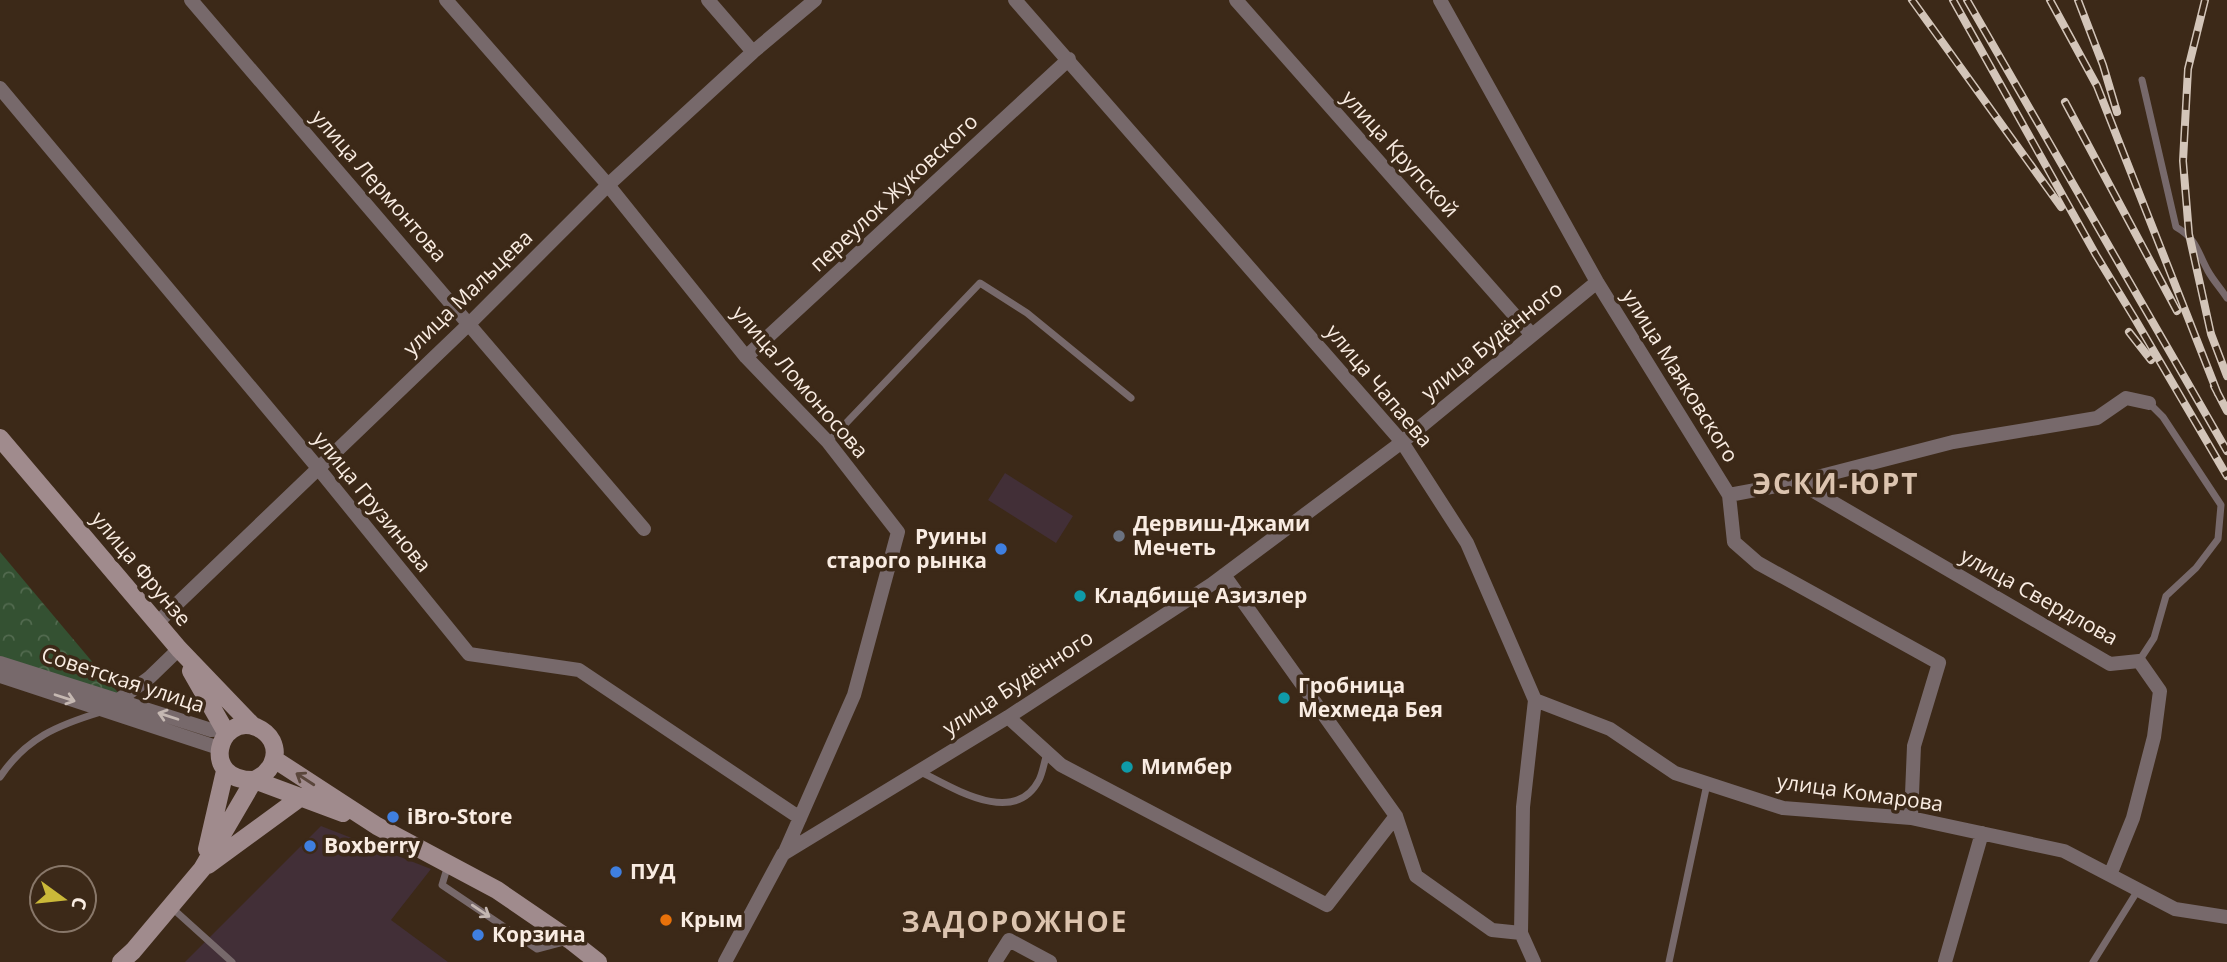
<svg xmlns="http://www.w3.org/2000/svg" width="2227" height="962" font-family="'Open Sans',sans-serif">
<defs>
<pattern id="park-crowns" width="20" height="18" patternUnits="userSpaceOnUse" patternTransform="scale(1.75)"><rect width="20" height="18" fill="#345132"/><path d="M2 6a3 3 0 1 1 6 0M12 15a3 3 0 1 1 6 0" fill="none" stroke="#526a4f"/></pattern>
</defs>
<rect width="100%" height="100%" fill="#3c2918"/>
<path fill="#422f37" d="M1005,473l68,43 -17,27 -68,-43z
M321,826l110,43 -40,51 57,42h-263z"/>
<path fill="url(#park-crowns)" d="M0,552l126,150 -126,-46z"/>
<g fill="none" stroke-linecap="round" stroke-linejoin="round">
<path stroke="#77696b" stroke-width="7" d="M2142,80l34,147c21,12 21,24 32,44 5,9 13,18 19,27
M828,442l152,-159 47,30 104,85
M2139,661l15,-23 12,-42 30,-28 22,-29 3,-34 -58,-88 -14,-14
M919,771c33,16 95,57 120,9 4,-8 5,-18 8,-26
M0,777c26,-39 58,-52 101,-65
M448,865l-6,20 95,64 30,-8
M171,907l61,55
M1669,962l38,-178
M2093,962l45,-72"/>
<path stroke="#77696b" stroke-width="14" d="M191,0l453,529
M446,0l162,185 138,172 82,85 70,90 -44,163 -70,159
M708,0l45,52
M1015,0l387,442 65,101 68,157 -12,107 -2,126 13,29
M1236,0l296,335
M1440,0l157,282 132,213 5,47 24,21 181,100 -25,83 -3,72
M0,88l318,380 151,186 110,16 221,148
M746,357l323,-298
M1798,482l312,182 29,-3 21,30 -6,46 -21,81 -23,57
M1729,495l69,-13 155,-40 144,-24 29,-20 23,5
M1224,575l172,241 20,60 76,54 29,3
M157,623l313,-300 138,-138 145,-133 62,-52
M0,663l211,67 22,-1
M0,676l219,72
M1535,700l75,29 65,44 108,35 128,10 153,33 111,58 52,8
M113,704l36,-26 30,-29
M1008,717l53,48 266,140 69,-89
M725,962l58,-108 225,-137 204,-133 190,-142 195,-160
M995,962l14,-22 41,22
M1945,962l37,-129"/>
<path stroke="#a08b8d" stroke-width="18" d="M0,438l179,211 74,77
M191,671l36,63
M274,759l103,67 120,64 73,50 28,22
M254,780c15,-6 26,-22 18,-39 -3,-6 -9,-11 -16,-14 -38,-14 -57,54 -2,53l89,33
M207,849l18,-78
M208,865l93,-68
M121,962l12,-11 69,-82 52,-89"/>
<g stroke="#d3c5b9" stroke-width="8">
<path id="rail" d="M1912,0l149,207
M1953,0l143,255 39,64 92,157
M1967,0l260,451
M2050,0l47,86 121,308
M2078,0l25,65 14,47
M2205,0l-17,69 -5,92 6,73 22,100 16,42
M2065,102l112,209
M2129,332l22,28
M2214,386l13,25"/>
</g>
<use href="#rail" stroke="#3c2918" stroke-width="5" stroke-dasharray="16" stroke-linecap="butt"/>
</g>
<defs><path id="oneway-shaft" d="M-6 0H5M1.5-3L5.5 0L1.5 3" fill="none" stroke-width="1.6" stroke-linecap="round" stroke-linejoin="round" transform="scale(1.75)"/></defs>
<g stroke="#c5b8b2">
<use href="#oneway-shaft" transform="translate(65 698) rotate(18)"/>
<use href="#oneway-shaft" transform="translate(168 716) rotate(-162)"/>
<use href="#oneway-shaft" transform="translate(481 911) rotate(34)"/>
</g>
<use stroke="#5a463b" href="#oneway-shaft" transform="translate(305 779) rotate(-147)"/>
<circle fill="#6b7280" stroke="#3c2918" stroke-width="2.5" cx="1119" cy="536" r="7"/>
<g fill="#3f7fe0" stroke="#3c2918" stroke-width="2.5">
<circle cx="1001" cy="549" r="7"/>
<circle cx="393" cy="817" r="7"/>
<circle cx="310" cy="846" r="7"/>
<circle cx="616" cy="872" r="7"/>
<circle cx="478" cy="935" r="7"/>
</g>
<g fill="#0f9aa8" stroke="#3c2918" stroke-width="2.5">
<circle cx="1080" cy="596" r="7"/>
<circle cx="1284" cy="698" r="7"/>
<circle cx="1127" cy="767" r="7"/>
</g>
<circle fill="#e8710a" stroke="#3c2918" stroke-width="2.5" cx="666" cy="920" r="7"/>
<g text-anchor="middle" stroke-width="7" stroke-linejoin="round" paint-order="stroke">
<g font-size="21" fill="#f9ece2" stroke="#3c2918">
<text transform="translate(1400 154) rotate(48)" y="7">улица Крупской</text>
<text transform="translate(379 186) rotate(49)" y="7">улица Лермонтова</text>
<text transform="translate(894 193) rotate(-43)" y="7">переулок Жуковского</text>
<text transform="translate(468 293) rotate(-44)" y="7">улица Мальцева</text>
<text transform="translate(1492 341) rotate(-39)" y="7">улица Будённого</text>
<text transform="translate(1680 376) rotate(58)" y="7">улица Маяковского</text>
<text transform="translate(800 382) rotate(49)" y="7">улица Ломоносова</text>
<text transform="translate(1379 386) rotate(50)" y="7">улица Чапаева</text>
<text transform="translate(372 502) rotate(51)" y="7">улица Грузинова</text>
<text transform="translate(141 569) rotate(50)" y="7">улица Фрунзе</text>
<text transform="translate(2039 597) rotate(29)" y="7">улица Свердлова</text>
<text transform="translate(123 680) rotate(18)" y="7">Советская улица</text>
<text transform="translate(1018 683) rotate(-33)" y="7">улица Будённого</text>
<text transform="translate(1860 793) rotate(8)" y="7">улица Комарова</text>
</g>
<g font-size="21" font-weight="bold" fill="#f9ece2" stroke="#3c2918" text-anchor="start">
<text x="1133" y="531">Дервиш-Джами<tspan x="1133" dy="24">Мечеть</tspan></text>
<text x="987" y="544" text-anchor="end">Руины<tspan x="987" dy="24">старого рынка</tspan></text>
<text x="1094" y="603">Кладбище Азизлер</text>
<text x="1298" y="693">Гробница<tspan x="1298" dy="24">Мехмеда Бея</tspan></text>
<text x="1141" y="774">Мимбер</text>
<text x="407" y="824">iBro-Store</text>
<text x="324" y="853">Boxberry</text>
<text x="630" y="879">ПУД</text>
<text x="680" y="927">Крым</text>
<text x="492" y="942">Корзина</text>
</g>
<g font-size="28" font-weight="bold" letter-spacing="2" fill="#dcc4af" stroke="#3c2918">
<text x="1836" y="494">ЭСКИ-ЮРТ</text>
<text x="1015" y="932">ЗАДОРОЖНОЕ</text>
</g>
</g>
<g transform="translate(63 899) rotate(105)"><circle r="33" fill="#3c2918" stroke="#887769" stroke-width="2"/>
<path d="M0-5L12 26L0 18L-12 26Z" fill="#cbb939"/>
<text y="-10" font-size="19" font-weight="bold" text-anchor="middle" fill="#f9ece2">С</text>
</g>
</svg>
